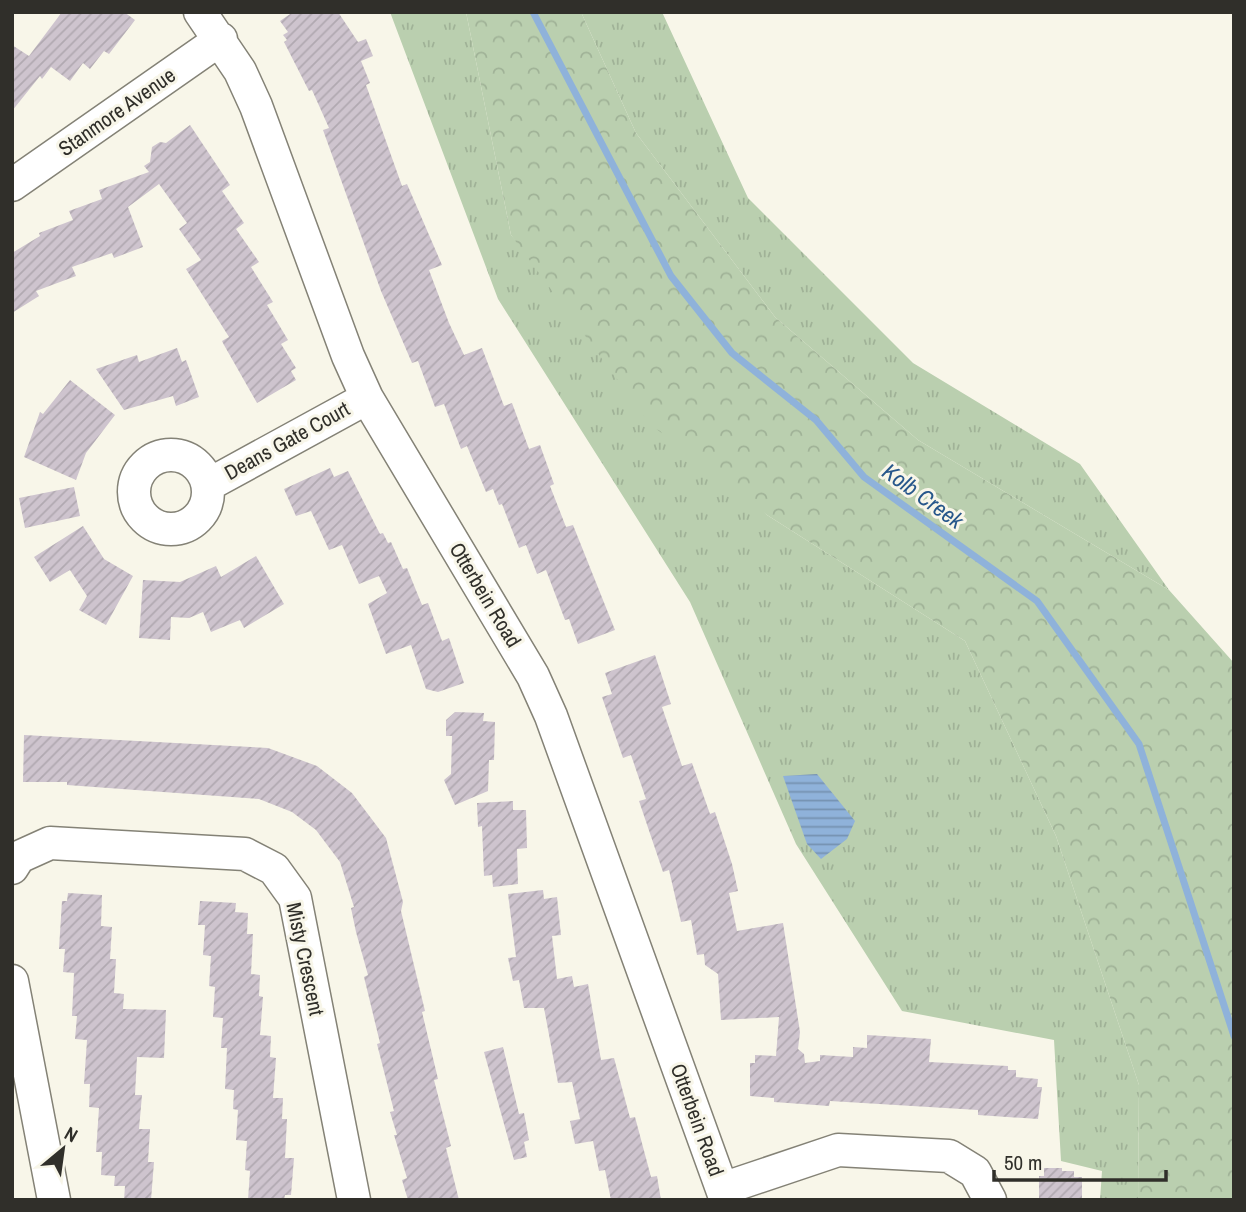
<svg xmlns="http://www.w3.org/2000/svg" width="1246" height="1212" font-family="'Archivo Narrow',sans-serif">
<defs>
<pattern id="grass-tufts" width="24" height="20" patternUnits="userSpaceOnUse" patternTransform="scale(1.75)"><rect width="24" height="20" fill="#bacfaf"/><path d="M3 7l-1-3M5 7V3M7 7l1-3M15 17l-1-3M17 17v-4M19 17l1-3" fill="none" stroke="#a0b297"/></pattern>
<pattern id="forest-crowns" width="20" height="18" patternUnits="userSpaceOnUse" patternTransform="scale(1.75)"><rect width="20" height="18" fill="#bacfaf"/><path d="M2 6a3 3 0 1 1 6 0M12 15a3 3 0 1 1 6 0" fill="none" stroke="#a0b297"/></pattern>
<pattern id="water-rules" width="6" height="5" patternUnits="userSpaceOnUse" patternTransform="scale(1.75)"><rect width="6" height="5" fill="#8fb2da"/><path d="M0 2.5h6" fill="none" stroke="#7591b1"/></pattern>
<pattern id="building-hatch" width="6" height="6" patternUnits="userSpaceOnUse" patternTransform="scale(1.75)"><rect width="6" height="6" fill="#cec4ce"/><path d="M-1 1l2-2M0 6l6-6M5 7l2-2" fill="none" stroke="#b1a9b1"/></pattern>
</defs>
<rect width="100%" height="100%" fill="#f8f6e9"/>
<path fill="url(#grass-tufts)" d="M390,12h76l45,223 256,280 198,126 91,195 83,249 -1,115h-38l2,-29 -41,-10 -7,-121 -152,-29 -106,-167 -106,-242 -192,-303z
M581,12h81l86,186 165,165 167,101 89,126 -251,-150 -143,-123 -139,-184z"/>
<path fill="url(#forest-crowns)" d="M466,12h115l55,121 139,184 143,123 251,150 65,73v537h-96l1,-115 -83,-249 -91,-195 -198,-126 -117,-91 -139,-189z"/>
<path fill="url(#water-rules)" d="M817,774l38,47 -8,18 -26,20 -14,-15 -24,-68z"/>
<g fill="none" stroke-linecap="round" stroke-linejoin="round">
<path stroke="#8fb2da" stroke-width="7" d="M533,12l138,264 61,77 84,67 48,57 173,124 102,143 95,292"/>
</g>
<path fill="url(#building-hatch)" d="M62,12h62l11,8 -26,34 -5,-3 -14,18 -7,-6 -13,18 -19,-14 -9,12 -2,-3 -28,35v-66l17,11z
M293,12h45l20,30 8,-3 7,17 -12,5 9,22 -4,2 36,101 5,-2 35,81 -13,5 20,53 15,32 18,-7 22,58 8,-3 17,46 11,-4 14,39 -4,2 16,41 7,-2 42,105 -37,14 -9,-25 -4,1 -19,-50 -9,4 -11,-29 -7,3 -17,-44 -3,1 -6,-16 -7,3 -19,-46 -6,3 -17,-45 -9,3 -17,-46 -6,2 -31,-72 -58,-161 6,-2 -17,-38 -3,1 -25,-49 3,-2 -4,-5 5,-3 -8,-11z
M190,125l40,60 -8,6 22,32 -8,6 23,33 -8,5 22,35 -6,3 21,35 -7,4 15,24 -5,3 5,9 -39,23 -33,-58 -2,-4 7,-4 -43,-68 15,-9 -22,-31 8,-6 -28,-39 -31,23 15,40 -29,11 -2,-5 -40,14 4,9 -40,15 3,5 -27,17v-60l28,-17 -1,-3 34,-13 -4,-9 33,-12 -3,-9 50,-18 -5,-6 6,-4 2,-15 8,-5 6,1z
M177,348l5,14 4,-2 13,37 -23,9 -3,-10 -49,14 -28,-41 41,-14 2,7z
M70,380l45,35 -29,38 -10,27 -52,-23 16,-45 3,2z
M330,468l4,9 14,-6 32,63 3,-1 5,10 3,-1 12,27 4,-1 15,37 6,-2 14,38 7,-3 15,45 -26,9 -12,-3 -15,-44 -25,9 -18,-50 19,-11 -8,-17 -20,8 -17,-39 -13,5 -18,-39 -15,5 -12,-27z
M74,487l6,29 -55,12 -6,-30z
M83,526l21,33 29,17 -27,49 -27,-15 8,-14 -17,-26 -20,12 -16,-25z
M256,556l28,48 -40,24 -4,-8 -29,12 -8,-20 -14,6 -18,-1 -1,23 -31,-2 4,-58 37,2 36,-16 5,11z
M655,655l16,49 -9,3 20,59 10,-3 18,51 5,-2 17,52 6,27 -9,2 8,38 46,-8 17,109 -2,17 6,5 1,9 15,-2v-6l33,2v-10l14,1v-13l64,4 -2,23 79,4v4h8v7l22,2 -1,8h5l-4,32 -60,-4v-5l-148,-9 -1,5 -55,-4v-4l-24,-2v-33h5v-8l21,1 3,-39 -58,3 -3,-46 -13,-9 -1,-11 -7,1 -6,-35 -10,2 -12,-52 -6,2 -24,-71 7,-2 -15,-44 -8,3 -21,-61 10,-3 -7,-21z
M455,712l29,1 -1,8 12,1 -1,38h-5l-1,31 -33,14 -11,-25 7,-6 1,-38h-6v-16z
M24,735l244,13 49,18 35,27 34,45 17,64 -2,9 24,100 -3,1 16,67 -4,1 17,66 -5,2 13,52h-51l-6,-20 5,-2 -13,-43h3l-7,-23 4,-1 -17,-67 3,-1 -16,-66 4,-2 -12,-43 -5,-24 3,-1 -14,-45 -24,-32 -24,-18 -33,-13 -192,-14v-3h-44z
M513,801v9h13l1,38 -10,1 1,35 -25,3 -1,-12 -8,1 -2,-50 -4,1 -1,-24z
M543,890l1,9 13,-2 4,38 -9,1 5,43 15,-3 2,11 14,-3 13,76 13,-2 16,60 5,-1 16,60 6,-1 4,24h-50l-6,-30 -6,1 -6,-30 -18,3 -5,-23 10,-2 -8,-37 -14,1 -14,-75h-20l-5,-28 -6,1 -5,-23 8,-1 -8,-63z
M68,893l34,2 -1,31 11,1 -2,32h6l-2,34 10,1 -1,15 43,1 -2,48 -27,-1 -2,38h7l-3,34h11l-2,33h6l-3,38h-27l1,-14h-11l1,-10 -14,-1 1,-23h-6l3,-44 -10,-1 1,-23h-6l3,-44 -12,-1 2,-23h-5l2,-43 -11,-1 2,-23h-6l3,-48h5z
M200,901l36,2 -1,9 13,1 -1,21h6l-2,40 9,1 -1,21 4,1 -3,38 11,1 -1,21 6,1 -3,40h10l-1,21h5l-2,39h9l-3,37h-6l-1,5h-36l2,-29 -5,-1 2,-29 -11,-1 2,-30 -5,-1 1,-19 -9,-1 2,-41h-6l2,-30 -10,-1 2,-30 -6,-1 2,-30 -8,-1 2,-30h-7z
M503,1047l16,67 5,-1 5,27 -5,2 3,15 -13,3 -30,-108z
M1044,1168h18v3h12v6h8v23h-43v-24h5z"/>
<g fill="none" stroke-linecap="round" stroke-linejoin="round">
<g stroke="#848276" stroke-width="35">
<path id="minor" d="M200,12l40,59 16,35 92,250 19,42 166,278 18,40 175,484
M12,185l209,-146
M134 492a37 37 0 1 1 74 0a37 37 0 1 1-74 0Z
M208,485l159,-87
M12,868l7,-11 31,-14 195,11 29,15 21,29 59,302
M12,981l42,219
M722,1189l116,-39 111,6 26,16 15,28"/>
</g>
<use href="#minor" stroke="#fff" stroke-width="32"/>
</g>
<g text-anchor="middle" stroke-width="6" stroke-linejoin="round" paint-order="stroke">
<g font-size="21" fill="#302f2a" stroke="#f8f6e9">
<text transform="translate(117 112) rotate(-35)" y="7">Stanmore Avenue</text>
<text transform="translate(287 441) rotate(-29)" y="7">Deans Gate Court</text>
<text transform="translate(485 595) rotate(59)" y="7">Otterbein Road</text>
<text transform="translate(305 959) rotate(78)" y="7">Misty Crescent</text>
<text transform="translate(697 1120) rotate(70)" y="7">Otterbein Road</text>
</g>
<g font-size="23" font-style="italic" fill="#27578b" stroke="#f8f6e9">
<text transform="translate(923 496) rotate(36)" y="8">Kolb Creek</text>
</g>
</g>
<rect width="1246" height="1212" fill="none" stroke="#302f2a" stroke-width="28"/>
<g transform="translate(63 1149) rotate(29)" stroke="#f8f6e9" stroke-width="5" paint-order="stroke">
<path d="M0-5L12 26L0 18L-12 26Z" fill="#302f2a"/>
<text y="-10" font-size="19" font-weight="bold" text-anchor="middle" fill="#302f2a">N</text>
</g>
<path d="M994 1170v10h172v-10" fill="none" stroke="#302f2a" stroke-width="3.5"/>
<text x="1004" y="1170" font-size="21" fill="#302f2a" stroke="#f8f6e9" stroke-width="5" paint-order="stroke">50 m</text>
</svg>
